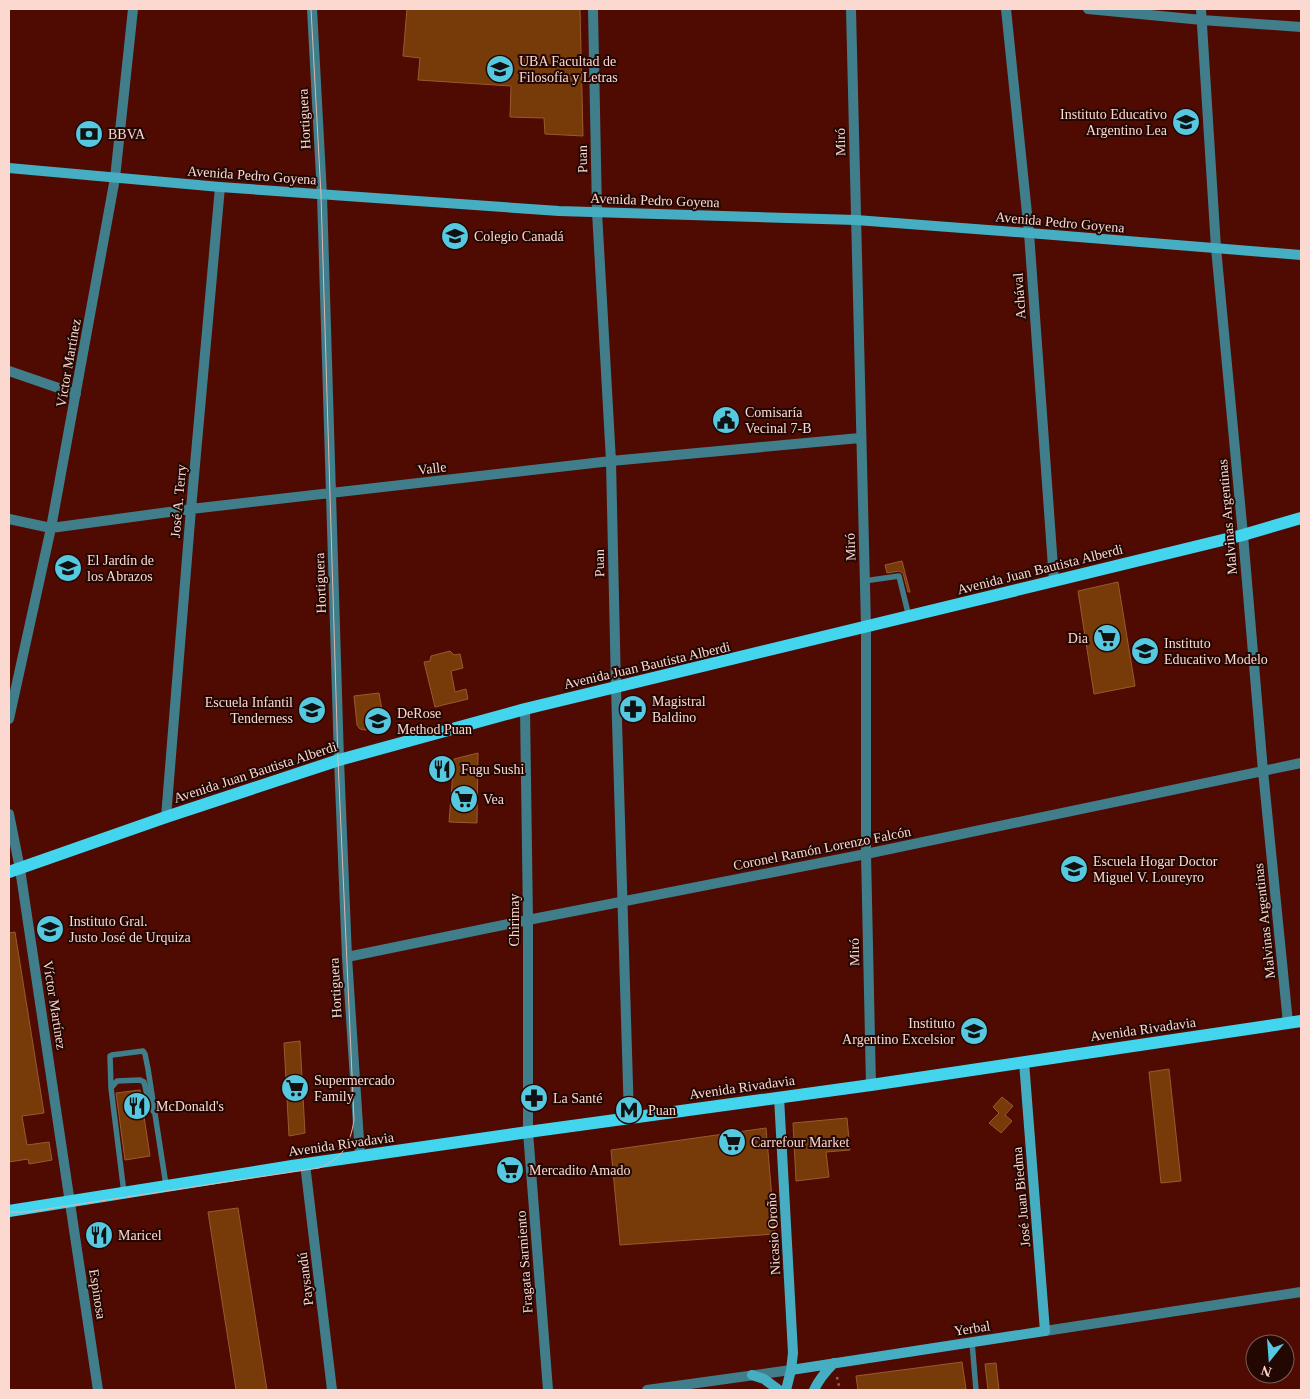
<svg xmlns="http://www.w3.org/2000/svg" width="1310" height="1399" font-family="Georgia,serif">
<rect width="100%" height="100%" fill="#4f0b01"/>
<path fill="#773a09" stroke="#9a5a2f" d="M407,9h173l3,127 -38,-2 -1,-16 -34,-1 1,-31 -93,-6 2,-22 -17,-2z
M902,561l8,31h-2l-5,-19 -4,-2 -12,2 -2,-8z
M1118,582l17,104 -41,8 -16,-103z
M450,651l4,4 6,-1 3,14 -12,3 4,21 11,-3 2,10 -33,8 -11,-45 6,-1 1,-5z
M379,693l4,23 4,-1 1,11 -23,4 -5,-1 -3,-4 -3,-29z
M478,753l-1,70 -28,-1 5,-63z
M15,932l29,181 -22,3 5,29 22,-3 3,18 -23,4 -1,-5 -19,3v-229z
M300,1041l5,92 -16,3 -5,-93z
M1169,1069l12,112 -20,2 -12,-111z
M140,1090l10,66 -25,4 -9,-67z
M1002,1097l11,9 -8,9 7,6 -11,12 -12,-10 10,-10 -6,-6z
M847,1118l3,32 -24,2 3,25 -33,4 -3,-58z
M766,1128l9,106 -155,11 -9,-95z
M238,1208l29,182h-31l-28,-178z
M962,1362l4,27 -12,1h-96l-2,-14z
M996,1363l3,27h-11l-3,-26z"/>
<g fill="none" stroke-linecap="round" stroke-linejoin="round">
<path stroke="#965f56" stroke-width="2.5" stroke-dasharray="2.5 4" stroke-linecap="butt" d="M837,1377l3,13"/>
<path stroke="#417e8b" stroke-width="5.5" d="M864,581l35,-5 10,41
M111,1088l-1,-32 2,-1 31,-4 2,3 3,15 18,116
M124,1193l-13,-105 6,-7 23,-1 4,2 6,25 4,5
M972,1342l4,48"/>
<path stroke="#417e8b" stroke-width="10" d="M312,9l10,186 17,565 8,197 13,199
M593,9l4,203 14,249 5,227 13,430
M851,9l15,618v227l5,231
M1006,9l23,224 25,348
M1088,9l114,11 99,7
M1201,9l15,239 27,287 20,236 25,252
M9,371l67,23
M9,519l42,9 140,-19 420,-48 249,-23
M525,709l3,211v212l20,258
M9,719l42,-191 64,-350 18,-169
M9,814l11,55 78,521
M166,817l25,-308 29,-322
M347,957l181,-37 338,-66 435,-91
M305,1164l27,226
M1045,1331l256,-39
M647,1390l144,-20"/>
<path stroke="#45aec3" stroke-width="10" d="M9,168l211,19 339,24 297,9 173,13 272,22
M779,1097l14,256 -2,17 -5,20
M791,1370l254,-39 -21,-269
M752,1375l12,4 15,11
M814,1390c5,-11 11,-18 20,-27"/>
<path stroke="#43d4ee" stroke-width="12" d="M9,872l157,-55 173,-57 186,-51 529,-128 189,-46 58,-17
M9,1211l283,-45 236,-34 343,-47 430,-64"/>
<path stroke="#dfb7af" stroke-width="1" d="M9,1212h18l292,-44c24,-10 31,-23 35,-48l-16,-359 -17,-566 -10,-186"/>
</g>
<defs>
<g id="university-disc" transform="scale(1.4375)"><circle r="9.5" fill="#56c9e0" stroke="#230703"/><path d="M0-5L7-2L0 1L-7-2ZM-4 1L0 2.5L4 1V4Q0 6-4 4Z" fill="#111"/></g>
<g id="bank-disc" transform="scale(1.4375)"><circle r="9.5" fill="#56c9e0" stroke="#230703"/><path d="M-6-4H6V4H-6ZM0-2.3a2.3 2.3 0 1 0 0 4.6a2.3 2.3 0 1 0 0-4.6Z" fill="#111"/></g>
<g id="school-disc" transform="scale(1.4375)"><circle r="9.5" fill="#56c9e0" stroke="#230703"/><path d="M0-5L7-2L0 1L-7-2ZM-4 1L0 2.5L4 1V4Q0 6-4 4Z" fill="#111"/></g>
<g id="civic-disc" transform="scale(1.4375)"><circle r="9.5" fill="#56c9e0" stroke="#230703"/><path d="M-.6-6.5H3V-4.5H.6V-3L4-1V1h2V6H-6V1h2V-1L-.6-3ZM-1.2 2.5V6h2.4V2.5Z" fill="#111"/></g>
<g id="supermarket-disc" transform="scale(1.4375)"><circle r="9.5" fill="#56c9e0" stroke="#230703"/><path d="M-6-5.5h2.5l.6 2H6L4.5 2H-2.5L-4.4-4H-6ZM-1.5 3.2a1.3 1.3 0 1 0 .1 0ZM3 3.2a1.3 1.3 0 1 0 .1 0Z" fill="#111"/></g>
<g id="pharmacy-disc" transform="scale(1.4375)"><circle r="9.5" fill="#56c9e0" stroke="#230703"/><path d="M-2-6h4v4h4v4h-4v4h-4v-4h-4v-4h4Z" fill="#111"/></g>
<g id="restaurant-disc" transform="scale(1.4375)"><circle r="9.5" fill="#56c9e0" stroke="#230703"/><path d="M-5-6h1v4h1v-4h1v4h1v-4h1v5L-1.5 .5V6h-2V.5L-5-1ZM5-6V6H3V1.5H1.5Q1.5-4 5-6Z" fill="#111"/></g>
<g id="metro-disc" transform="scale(1.4375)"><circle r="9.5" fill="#56c9e0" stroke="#230703"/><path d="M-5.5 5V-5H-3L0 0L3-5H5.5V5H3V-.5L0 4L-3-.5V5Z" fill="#111"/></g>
</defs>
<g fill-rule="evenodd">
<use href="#university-disc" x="500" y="69"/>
<use href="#university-disc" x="1186" y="122"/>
<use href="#bank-disc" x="89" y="134"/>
<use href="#school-disc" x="455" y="236"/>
<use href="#civic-disc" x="726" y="420"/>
<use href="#school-disc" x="68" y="568"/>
<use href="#supermarket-disc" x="1107" y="638"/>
<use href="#school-disc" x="1145" y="651"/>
<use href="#pharmacy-disc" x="633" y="709"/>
<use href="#school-disc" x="312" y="710"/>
<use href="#university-disc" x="378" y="721"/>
<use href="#restaurant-disc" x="442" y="769"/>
<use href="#supermarket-disc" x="464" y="799"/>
<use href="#school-disc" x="1074" y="869"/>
<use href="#school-disc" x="50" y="929"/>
<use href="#school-disc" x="974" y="1031"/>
<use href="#supermarket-disc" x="295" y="1088"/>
<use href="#pharmacy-disc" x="534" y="1098"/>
<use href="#restaurant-disc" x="137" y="1106"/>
<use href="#metro-disc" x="629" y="1110"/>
<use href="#supermarket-disc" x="732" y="1142"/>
<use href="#supermarket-disc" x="510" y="1170"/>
<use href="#restaurant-disc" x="99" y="1235"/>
</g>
<g text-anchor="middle" stroke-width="4" stroke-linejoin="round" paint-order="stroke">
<g font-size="14" fill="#fbd8d0" stroke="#230703" text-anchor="start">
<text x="519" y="66">UBA Facultad de<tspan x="519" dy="16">Filosofía y Letras</tspan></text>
<text x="1167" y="119" text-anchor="end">Instituto Educativo<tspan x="1167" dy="16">Argentino Lea</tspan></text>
<text x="108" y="139">BBVA</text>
<text x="474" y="241">Colegio Canadá</text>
<text x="745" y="417">Comisaría<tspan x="745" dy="16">Vecinal 7-B</tspan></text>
<text x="87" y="565">El Jardín de<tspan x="87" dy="16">los Abrazos</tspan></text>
<text x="1088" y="643" text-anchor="end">Dia</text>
<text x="1164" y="648">Instituto<tspan x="1164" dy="16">Educativo Modelo</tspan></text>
<text x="652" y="706">Magistral<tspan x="652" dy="16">Baldino</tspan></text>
<text x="293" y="707" text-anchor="end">Escuela Infantil<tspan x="293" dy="16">Tenderness</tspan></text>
<text x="397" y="718">DeRose<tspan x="397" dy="16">Method Puan</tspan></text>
<text x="461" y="774">Fugu Sushi</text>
<text x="483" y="804">Vea</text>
<text x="1093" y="866">Escuela Hogar Doctor<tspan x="1093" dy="16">Miguel V. Loureyro</tspan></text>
<text x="69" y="926">Instituto Gral.<tspan x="69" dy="16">Justo José de Urquiza</tspan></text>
<text x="955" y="1028" text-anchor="end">Instituto<tspan x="955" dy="16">Argentino Excelsior</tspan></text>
<text x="314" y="1085">Supermercado<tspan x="314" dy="16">Family</tspan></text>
<text x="553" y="1103">La Santé</text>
<text x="156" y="1111">McDonald's</text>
<text x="648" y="1115">Puan</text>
<text x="751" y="1147">Carrefour Market</text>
<text x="529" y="1175">Mercadito Amado</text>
<text x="118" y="1240">Maricel</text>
</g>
<g font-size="14" fill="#fbd8d0" stroke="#230703">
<text transform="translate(304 119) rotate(-93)" y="5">Hortiguera</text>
<text transform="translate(840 142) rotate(-91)" y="5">Miró</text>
<text transform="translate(582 159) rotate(-91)" y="5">Puan</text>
<text transform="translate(252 175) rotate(4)" y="5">Avenida Pedro Goyena</text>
<text transform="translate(655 200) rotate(2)" y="5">Avenida Pedro Goyena</text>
<text transform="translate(1060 222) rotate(5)" y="5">Avenida Pedro Goyena</text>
<text transform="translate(1019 296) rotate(-94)" y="5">Achával</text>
<text transform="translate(68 363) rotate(-80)" y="5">Víctor Martínez</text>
<text transform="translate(432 468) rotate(-7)" y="5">Valle</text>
<text transform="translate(178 501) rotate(-85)" y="5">José A. Terry</text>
<text transform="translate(1227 517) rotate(-95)" y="5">Malvinas Argentinas</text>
<text transform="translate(850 547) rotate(-92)" y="5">Miró</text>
<text transform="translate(599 563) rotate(-91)" y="5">Puan</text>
<text transform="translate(1040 569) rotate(-14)" y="5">Avenida Juan Bautista Alberdi</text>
<text transform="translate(320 583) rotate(-92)" y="5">Hortiguera</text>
<text transform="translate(647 665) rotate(-13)" y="5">Avenida Juan Bautista Alberdi</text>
<text transform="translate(255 772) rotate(-18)" y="5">Avenida Juan Bautista Alberdi</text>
<text transform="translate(822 848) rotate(-11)" y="5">Coronel Ramón Lorenzo Falcón</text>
<text transform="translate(514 920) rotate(-90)" y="5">Chirimay</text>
<text transform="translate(1264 921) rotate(-96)" y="5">Malvinas Argentinas</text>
<text transform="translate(854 952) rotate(-91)" y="5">Miró</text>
<text transform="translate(335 988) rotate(-93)" y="5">Hortiguera</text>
<text transform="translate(55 1005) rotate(81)" y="5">Víctor Martínez</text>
<text transform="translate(1143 1029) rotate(-8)" y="5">Avenida Rivadavia</text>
<text transform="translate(742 1087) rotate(-8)" y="5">Avenida Rivadavia</text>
<text transform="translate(341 1144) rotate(-8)" y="5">Avenida Rivadavia</text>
<text transform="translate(1021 1197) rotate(-95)" y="5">José Juan Biedma</text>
<text transform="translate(773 1234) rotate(-93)" y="5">Nicasio Oroño</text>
<text transform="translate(524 1262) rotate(-94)" y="5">Fragata Sarmiento</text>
<text transform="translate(305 1279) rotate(-97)" y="5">Paysandú</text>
<text transform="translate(98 1294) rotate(81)" y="5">Espinosa</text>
<text transform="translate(972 1328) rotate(-9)" y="5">Yerbal</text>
</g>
</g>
<rect width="1310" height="1399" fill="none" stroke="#fbd8d0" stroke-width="20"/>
<g transform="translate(1270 1359) rotate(197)"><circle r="24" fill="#230703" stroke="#795b55"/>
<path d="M0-4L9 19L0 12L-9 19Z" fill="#56c9e0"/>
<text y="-8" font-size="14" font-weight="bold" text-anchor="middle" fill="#fbd8d0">N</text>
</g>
</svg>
